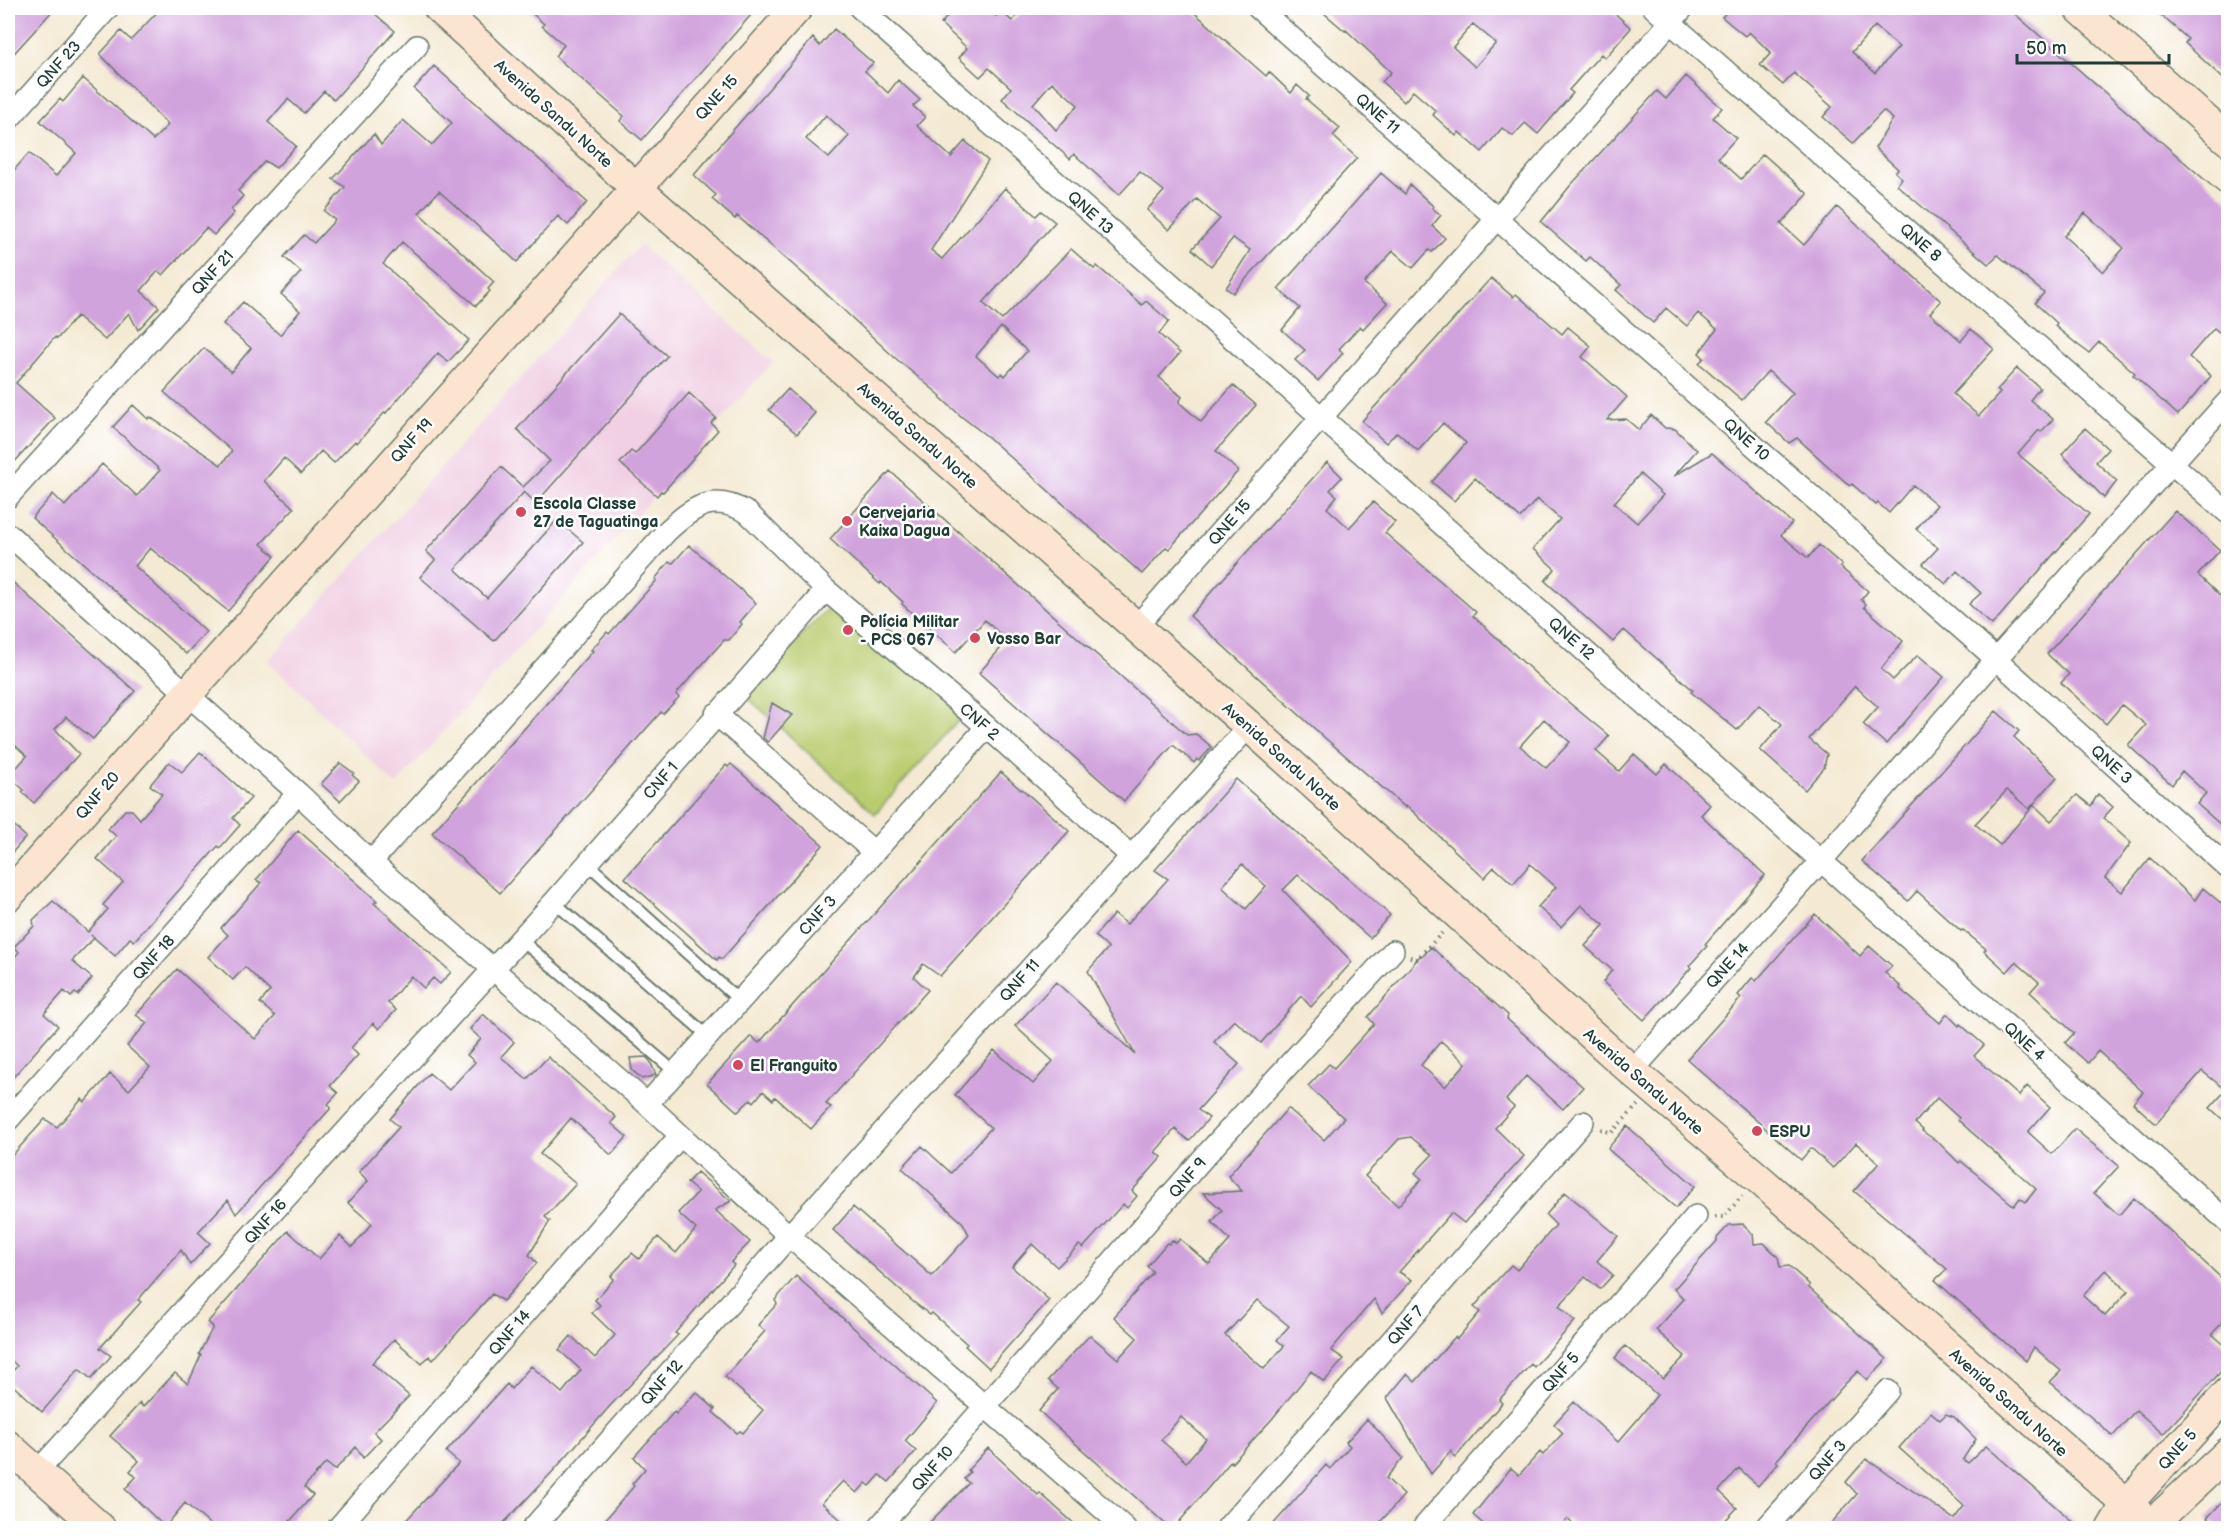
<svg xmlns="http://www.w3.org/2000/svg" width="2236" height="1536" font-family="'Balsamiq Sans',sans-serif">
<rect width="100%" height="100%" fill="#fff"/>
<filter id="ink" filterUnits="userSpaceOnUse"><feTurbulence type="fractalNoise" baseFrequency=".0167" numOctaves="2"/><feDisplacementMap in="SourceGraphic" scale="12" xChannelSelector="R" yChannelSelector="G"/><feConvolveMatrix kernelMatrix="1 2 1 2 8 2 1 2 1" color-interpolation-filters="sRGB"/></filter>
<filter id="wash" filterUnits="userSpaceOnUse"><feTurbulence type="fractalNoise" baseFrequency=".008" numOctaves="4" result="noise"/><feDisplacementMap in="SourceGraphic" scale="24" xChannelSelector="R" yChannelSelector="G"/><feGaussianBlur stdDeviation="1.35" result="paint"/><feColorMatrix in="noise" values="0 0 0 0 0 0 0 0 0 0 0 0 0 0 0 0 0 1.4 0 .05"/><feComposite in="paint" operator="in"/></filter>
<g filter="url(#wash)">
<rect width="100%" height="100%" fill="#f4ead4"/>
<path fill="#f1d0e3" d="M640,245l133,117 -377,423 -128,-124z"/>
<path fill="#bacc70" stroke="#6c8452" stroke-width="1.5" d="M836,600l130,112 -91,102 -131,-120z"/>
<g id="blocks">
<path fill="#d1a3dd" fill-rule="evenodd" d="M8,8h47l-47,52z
M161,8h207l27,23 -61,69 -10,-9 -20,22 -16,-14 -20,23 28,24 -20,22 -11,-7 -27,30 5,5 -12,14 3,3 -20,22 -8,-7 -43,47 -5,-4 -17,20 18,16 -21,23 -9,-17 -24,27 -28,-24 -20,23 -2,-2 -39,46 39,35 -47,51v-292l21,-24 27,23 20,-23 -36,-32 20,-22 3,3 20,-24 70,62 15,-15 -68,-71 21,-23 10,9z
M526,8h231l-115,132 -22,-19 4,-5 -69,-60 9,-11 -22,-19 2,-2z
M954,8h32l10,8 5,-5 11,10 13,-13h164l77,68 3,-4 22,21 6,-8 12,11 -3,3 34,29 -7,8 24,22 -124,135 -7,-5 24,-38 -17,-12 -22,28 -19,-17 28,-30 -23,-20 -28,31 -22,-20 17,-19 -24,-19 -21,23 -45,-41 -4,5 -68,-60 9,-11 -22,-20 -9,9 -21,-19 8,-10 -26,-24zM1052,82l26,23 -22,25 -23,-26z
M1318,8h291l22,20 -26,30 -4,-4 -32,36 4,3 -35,41 -13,-11 -12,13 -11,-8 -20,24 -23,-20 -3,4 -23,-21 3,-4 -23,-20 -9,11 -22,-20 9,-10 -45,-42 -1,1zM1473,24l23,19 -21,24 -22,-20z
M1730,8h278l221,193v139l-15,-12 -25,29 22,19 -33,39 -45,-40 2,-2 -36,-31 -10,11 -11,-8 -23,-19 2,-3 -22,-20 9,-10 -46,-38 -10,9 -91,-79 5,-7 -7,-6 3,-3 -23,-21 18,-29 -10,-8 -30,32 -30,-26 9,-10 -38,-34 -11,12 -23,-20 11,-12 -22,-21 -4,4 -23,-19zM1875,26l24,21 -24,26 -23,-21zM2085,213l39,35 -21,24 -39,-36z
M2153,8h76v76l-44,-41 3,-4z
M834,29l39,34 -8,8 23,22 10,-13 22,20 -7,6 12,11 -8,9 34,31 14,-16 23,20 -57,89 11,9 63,-71 31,28 5,-5 14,11 -72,81 19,17 69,-71 23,20 3,-3 45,39 4,-4 23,20 -10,13 21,19 -21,24 23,20 -3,5 22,20 32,-37 23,20 -40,46 22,20 -69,78 -3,-2 -24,27 -154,-137 -26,-20 -22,-20 1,-1 -47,-39 -72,-67 -85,-74 -2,3 -23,-20 4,-4 -22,-20 119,-137 7,8zM826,115l23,21 -20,22 -23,-19zM1001,327l26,24 -22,25 -3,-3 -3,3 -23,-20z
M434,66l153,136 -19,23 -10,-9 -41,46 -78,-71 -20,22 75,69 -6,7 2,2 -14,15 -74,-64 -19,22 86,76 -21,22 -10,-9 -52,60 -1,-1 -28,31 -2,-2 -21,22 -13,-12 -20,23 -17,-16 -20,23 30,27 -33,36 14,12 -47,55 -78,-63 -15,18 71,66 -20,22 -154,-136 21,-24 12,12 37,-42 35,32 23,-26 -47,-43 20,-22 15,14 2,-2 71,48 11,-14 -68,-59 40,-44 27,24 20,-24 -28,-24 20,-22 37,33 20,-24 -19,-17 20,-22 -17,-15 20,-22 10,8 21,-23 -11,-9 21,-24 -12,-8 41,-45 7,11 22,-25 29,25 20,-22 -38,-34z
M1686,76l36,32 -9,10 23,20 -18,20 23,21 22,-25 45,40 -27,30 23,21 33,-38 104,94 -11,12 31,28 10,-12 23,20 -41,45 26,22 21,-23 -3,-3 20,-22 23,20 -10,12 23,19 -12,13 -2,-2 -21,24 71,60 -97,111 -23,-21 12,-11 -24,-22 -11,13 -23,-20 15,-16 -22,-19 21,-24 -24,-20 -24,28 -11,-10 -2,2 -24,-21 -2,2 -53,-48 -8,5 -23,-21 27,-29 -12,-11 -13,-11 -26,29 -43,-37 5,-5 -5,-5 18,-24 -19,-16 -11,13 -21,-18 -13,15 -37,-33 5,-5 -31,-28 -4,4 -45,-39 29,-36 87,-95 9,8z
M1381,173l24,21 5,-9 23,21 -1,2 9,7 -9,11 13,12 -13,14 -3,-2 -16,18 -20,-17 -29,32 23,20 -24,26 -3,-3 -21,23 4,4 -25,28 -23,-21 10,-10 -23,-20 18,-22 -22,-19z
M1491,278l22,19 3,-3 46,40 6,-7 23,19 -9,11 45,40 -20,23 19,-1 13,11 12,-15 14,13 10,1 22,21 -23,26 38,-23 80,70 -11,12 27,23 11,-13 23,20 -2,2 28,24 -7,9 5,4 -2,3 39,34 -22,28 12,11 25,-25 26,22 -58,67 -23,-20 15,-17 -23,-21 -46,53 18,15 -3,14 -19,22 -45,-40 22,-26 -23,-19 -22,25 -46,-38 2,-2 -69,-60 -11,12 -68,-61 10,-12 -22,-20 27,-30 -23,-20 -17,19 -45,-40 -21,23 -22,-19 34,-39 -23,-20 -25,28 -21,-19 -11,11 -24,-22zM1640,474l23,21 -26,28 -23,-20z
M619,314l48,42 -131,147 -12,-11 -69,77 32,29 70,-78 26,22 -89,99 -74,-64 15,-17 -9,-9 75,-84 22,20 27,-26 -33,-32z
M788,389l27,24 -18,21 -28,-24z
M689,393l27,25 -5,5 7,7 -55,62 -2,-1 -4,5 -37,-33 11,-12 4,3z
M2085,428l23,21 -12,13 21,19 -13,17 -42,-44z
M1327,462l15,15 -12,13 7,6 -10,12 22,20 24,-26 22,20 -10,11 91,79 -3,4 76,70 60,50 -13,15 23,20 15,-17 23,20 9,-10 44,41 -9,10 64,60 -60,69 2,2 -18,20 2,2 -47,52 -41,-38 9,-12 -27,-24 19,-21 -23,-20 -20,22 -23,-20 18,-20 -26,-23 -17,20 -19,-17 -10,11 -77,-72 -1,2 -81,-70 -135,-122zM1544,719l26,23 -24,26 -26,-22z
M890,471l297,264 9,-1 16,13 -13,14 -2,-2 -3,4 -21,-18 -49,56 -145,-128 28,-32 -22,-21 -29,32 -54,-48 1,-2 -22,-20 -1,2 -50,-45z
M2175,511l45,39 -22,25 22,21 9,-9v245l-32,-28 9,-11 -24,-22 -10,14 -44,-40 18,-20 -24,-20 -16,19 -45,-41 8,-9 -22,-20z
M689,545l67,58 -16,19 2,2 -13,16h-5l-48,54 3,3 -16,17 -2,-2 -161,181 -68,-60 161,-182 -2,-1 16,-18 2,2 48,-54 -2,-1 14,-17 4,1z
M8,578l127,113 -42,48 -27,-22 -11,12 24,25 -45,49 -12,-11 2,-2 -15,-14 18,-20 -19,-17z
M772,703l20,12 -24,27 -5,-4z
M1996,711l23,20 -5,6 43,40 -28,32 -22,-19 -32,34 25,21 34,-40 17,16 26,-26 14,11 7,-12 15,13 -10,11 28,25 -26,35 17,14 28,-34 45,42 8,-12 26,22v215l-19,-17 16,-18 -24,-19 -46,53 -23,-21 10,-11 -45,-41 -10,12 -23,-20 9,-10 -44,-41 9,-10 -23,-20 -9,10 -23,-21 2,-2 -23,-19 -2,1 -44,-40 -9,10 -46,-40z
M200,752l51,46 -18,20 7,7 -20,23 -2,-2 -84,95 -4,-3 -15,18 -24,-21 3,3 -22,23 20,17 -14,17 -3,-2 -4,4 -7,-6 -20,23 14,12 -50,57v-118l11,-13 -5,-5 20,-21 -1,-6 20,-19 35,31 20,-23 -5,-4 20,-23 -26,-23 19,-23 -8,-7 17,-19h7l8,9 22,-25 -12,-9 19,-23 13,10z
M340,763l14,10 -2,2 7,6 -19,20 -19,-17z
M731,764l92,81 -101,114 -3,-2 -2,3 -92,-82 101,-113 2,2z
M1001,772l20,18 1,-1 47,42 -129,145 -17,-12 -9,13 14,13 -102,114 5,3 -20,22 -36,-32 -2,3 -10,-9 -9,11 -3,-3 -13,13 -31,-28 44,-48 8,7z
M1236,779l154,136 -20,23 -72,-63 -15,15 69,72 -41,45 -10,-11 -40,47 -27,-23 -20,22 25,22 -41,46 11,8 -20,23 -14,-12 -20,23 7,5 -30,34 5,5 -10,12 -4,-4 -40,44 -4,-3 -22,22 -25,-23 -20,23 37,33 -60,68 -24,-22 2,-2 -35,-31 -2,2 -19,-15 -78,-70 20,-23 79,69 20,-22 17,-19 -6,-12 -61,-55 20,-22 29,27 40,-45 -36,-33 39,-45 39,34 20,-23 -38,-35 41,-44 79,72 -47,-83 20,-23 -13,-12 19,-22 13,10 41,-45 -13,-9zM1242,864l24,22 -20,23 -24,-22z
M8,820l18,17 -18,20z
M298,830l79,71 -3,2 77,69 -11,12 -7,-6 -9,10 -13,-12 -23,27 8,7 -17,19 -6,-6 -22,25 7,7 -28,31 8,7 -10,11 3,4 -95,106 -8,-14 -30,32 12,11 -20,22 -9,-15 -43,50 3,2 -41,46 11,8 -20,23 -12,-10 -37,43 -34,-31v-4l9,-11 -9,-9v-197l37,-41 12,8 25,-28 3,3 25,-28 19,16 21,-23 -23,-21 20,-23 -11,-8 41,-46 78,70 20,-23 -15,-13 10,-12 -25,-24 -12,13 -25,-23 20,-22 -7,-7 40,-45 -5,-3z
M1815,914l45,42 9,-10 23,20 -7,7 16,14 -1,2 40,34 7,-9 12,12 1,-2 24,21 -10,11 45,40 8,-10 23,21 -22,25 24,22 23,-25 44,37 -25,27 25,22 15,-17 95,87v30l-17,19 17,15v14l-66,71 -27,-24 -23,26 -63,-54 11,-11 -27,-24 -8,14 -91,-81 12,-11 -93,-78 25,-28 -23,-20 -23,25 -22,-20 -10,12 -114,-101 54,-61 -3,-3 14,-17 4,3zM1937,1098l22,20 -1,2 78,69 -10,13 -6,-4 -6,8 -53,-45 -2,2 -21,-21 -16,-11 1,-1 -8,-7zM2106,1270l22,21 -23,25 -22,-20z
M1431,947l77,68 -1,4 76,68 -20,22 -37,-33 -20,24 8,7 -19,21 29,28 -60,67 -13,-10 -52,59 13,8 -30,33 -8,-14 -43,51 13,9 -20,23 -13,-11 -39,48 -40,44 -1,-2 -57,67h-4l-131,-117 19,-22 -10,-9 42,-45 28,24 19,-21 -23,-21 39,-45 -6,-6 20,-23 2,1 3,-4 4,3 4,-4 29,25 21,-24 -18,-18 10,-12 -19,-17 39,-2 -14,-15 60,-68 36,32 20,-22 -36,-32 21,-22 5,4 40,-44 -6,-7 52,-61 4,-1zM1441,1041l25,22 -21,24 -24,-22zM1411,1137l21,18 -17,18 7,6 -24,27 -33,-30 34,-37zM1257,1300l32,26 -12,14 7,6 -20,23 -39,-34zM1181,1417l25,22 -20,23 -25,-22z
M483,1014l31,28 -13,15 26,22 21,-22 68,60 -5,6 16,14 -16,18 -40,-37 -31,36 36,30 -31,33 5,4 -21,34 8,8 -34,38 -11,-7 -59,66 -4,-4 -7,8 -28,-25 -22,24 37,33 -35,36 7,7 -18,19 -7,-11 -21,23 -9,-7 -22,24 9,8 -29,33h-70l-29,-25 -20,24 -40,-38 11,-12 -6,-6 9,-10 -29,-25 30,-33 3,4 32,-34 13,11 13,-29 -2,-1 14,-27 -5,-5 80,-91 31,28 21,-23 12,11 20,-23 -24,-21 20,-22 -9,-9 40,-45 -9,-8 39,-46 20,17 26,-28 -8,-7 14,-16 -11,-10z
M646,1057l4,4 6,14 -14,4 -10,-9 -2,-12z
M1627,1126l68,60 -19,22 -67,-58 -1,-2z
M697,1172l34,29 -16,9 35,32 -19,20 3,3 -59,68 3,2 -69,72 -53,61 -57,60h-100l60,-65 -13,-11 61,-68 4,5 20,-23 31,27 19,-23 -22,-20 12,-14 24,22 20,-23 -23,-22 8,-8 -5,-5 19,-21 -3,-3 21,-23 7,6 19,-22 18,16 20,-24 -18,-16 20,-21 -11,-9z
M1565,1192l53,44 -21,25 16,14 -13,14 -15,-12 -26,29 16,15 -41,46 -3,-3 -32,36 3,3 -47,55 -4,-7 -20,23 -44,-76 20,-24 8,8 40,-45 2,2 23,-27 -6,-5 24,-28 13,-14 6,5 39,-45 -10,-10z
M1743,1224l10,10 1,10 10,-1 14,14 2,10 9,-1 20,18v4l78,71 -20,21 -9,-9 -13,13 -69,77 2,2 -20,23 -19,-18 -20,23 18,17 -19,20h-139l-11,-9 -10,9h-70l-15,-13 38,-47 8,7 21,-23 3,3 20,-22 -9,-9 20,-22 44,40 20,-23 19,-24 -42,-37 10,-12 38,33 22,-23 -29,-26 28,-31 -10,-10 43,-48v-3l12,-13z
M796,1276l141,127 -32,38 11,10 -7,8 -20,23 -9,-7 -10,11 -4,-3 -9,10 -14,-12 -21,22 28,25h-252l36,-42 -2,-2 13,-15 -11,-12 40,-45 2,2 20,-22 19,17 -2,3 24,21 3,-2 3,2 20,-23 -38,-33 40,-46 -7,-6 19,-21 -2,-4z
M1931,1412l9,8 6,-6 8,3 22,22 -13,20 5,4 18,-17 94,82h-253l30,-34 -11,-12 20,-23 88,60 10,-13 -65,-58z
M1367,1419l36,39 -17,20 18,17 -29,33h-105l56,-63 4,4 20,-23 -4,-4z
M988,1448l50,47 2,-2 39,35h-155l45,-45 -5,-4 6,-7 -2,-2z
M2229,1495v33h-10l-12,-10z"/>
</g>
</g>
<g filter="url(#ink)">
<use href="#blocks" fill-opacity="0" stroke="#6a7a6c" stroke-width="1.5"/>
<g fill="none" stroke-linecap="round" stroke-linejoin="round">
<g stroke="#6a7a6c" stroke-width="14">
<path id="lane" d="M588,864l152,137
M554,902l154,134
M520,939l155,133"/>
</g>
<g stroke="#6a7a6c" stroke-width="24">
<path id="street" d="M860,8l1368,1214
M1258,8l738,651 232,209
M1654,8l574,505
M8,120l100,-112
M8,497l409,-451
M8,534l290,259 73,69 276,242 142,132 336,292
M1136,627l547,-619
M716,714l158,138
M371,862l295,-330c28,-26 47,-40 82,-19l78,77 161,137 144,129
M1632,1071l190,-211 174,-201 232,-258
M647,1104l340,-377
M8,1120l290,-327
M37,1472l517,-570 272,-312
M338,1528l342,-392
M533,1528l256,-292 460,-510
M878,1528l327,-372 188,-205
M1227,1528l356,-406
M1423,1528l273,-312
M1766,1528l122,-137"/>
</g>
<g stroke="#6a7a6c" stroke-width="33">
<path id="secondary" d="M439,8l196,179 614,539 383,345 126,107 396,350
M2079,8l149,132
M8,896l789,-888
M8,1446l92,82
M2112,1528l14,-23 102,-112
M2148,1528l80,-75"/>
</g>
<path stroke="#6a7a6c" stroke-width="4" stroke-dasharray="1.5 4.5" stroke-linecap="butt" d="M1410,957l7,2 25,-26
M1601,1129l10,4 27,-28
M1715,1217h9l18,-21"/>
<use href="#lane" stroke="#fff" stroke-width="10"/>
<use href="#street" stroke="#fff" stroke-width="21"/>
<use href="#secondary" stroke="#fce5d0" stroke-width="30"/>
</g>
</g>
<g fill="#d1495b" stroke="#fff" stroke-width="2">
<circle cx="521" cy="512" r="6"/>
<circle cx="847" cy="521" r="6"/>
<circle cx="848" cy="630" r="6"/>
<circle cx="975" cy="638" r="6"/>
<circle cx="738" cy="1065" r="6"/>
<circle cx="1757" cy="1131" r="6"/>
</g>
<g text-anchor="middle" stroke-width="5" stroke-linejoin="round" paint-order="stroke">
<g font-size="16" fill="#1f3d34" stroke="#fff">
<text transform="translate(58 64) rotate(-48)" y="6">QNF 23</text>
<text transform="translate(716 97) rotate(-48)" y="6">QNE 15</text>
<text transform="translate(554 113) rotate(42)" y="6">Avenida Sandu Norte</text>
<text transform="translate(1378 113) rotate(41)" y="6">QNE 11</text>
<text transform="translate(1091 212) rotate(42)" y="6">QNE 13</text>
<text transform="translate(1921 242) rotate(41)" y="6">QNE 8</text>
<text transform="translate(212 272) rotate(-48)" y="6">QNF 21</text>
<text transform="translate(918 435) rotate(41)" y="6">Avenida Sandu Norte</text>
<text transform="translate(1747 439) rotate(41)" y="6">QNE 10</text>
<text transform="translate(411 440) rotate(-48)" y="6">QNF 19</text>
<text transform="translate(1229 522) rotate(-49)" y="6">QNE 15</text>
<text transform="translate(1572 638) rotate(41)" y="6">QNE 12</text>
<text transform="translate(980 721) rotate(41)" y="6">CNF 2</text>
<text transform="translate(1282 756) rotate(42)" y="6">Avenida Sandu Norte</text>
<text transform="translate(2112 764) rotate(42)" y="6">QNE 3</text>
<text transform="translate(660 780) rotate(-49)" y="6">CNF 1</text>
<text transform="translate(97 795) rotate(-49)" y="6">QNF 20</text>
<text transform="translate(817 915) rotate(-48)" y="6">CNF 3</text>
<text transform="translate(153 957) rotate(-48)" y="6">QNF 18</text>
<text transform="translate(1727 965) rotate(-48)" y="6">QNE 14</text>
<text transform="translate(1019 980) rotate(-48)" y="6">QNF 11</text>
<text transform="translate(2025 1041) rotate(42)" y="6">QNE 4</text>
<text transform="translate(1644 1081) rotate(41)" y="6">Avenida Sandu Norte</text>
<text transform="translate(1187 1177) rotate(-49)" y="6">QNF 9</text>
<text transform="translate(265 1221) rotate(-48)" y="6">QNF 16</text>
<text transform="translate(1405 1325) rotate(-49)" y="6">QNF 7</text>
<text transform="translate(509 1332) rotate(-49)" y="6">QNF 14</text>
<text transform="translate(1560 1372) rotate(-49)" y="6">QNF 5</text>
<text transform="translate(661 1382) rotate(-49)" y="6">QNF 12</text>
<text transform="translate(2009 1402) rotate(42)" y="6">Avenida Sandu Norte</text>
<text transform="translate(2177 1449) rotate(-48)" y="6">QNE 5</text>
<text transform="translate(1827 1460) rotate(-49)" y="6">QNF 3</text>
<text transform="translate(932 1468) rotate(-49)" y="6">QNF 10</text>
</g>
<g font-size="16" font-weight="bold" fill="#1f3d34" stroke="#fff" text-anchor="start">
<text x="533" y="509">Escola Classe<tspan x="533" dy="18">27 de Taguatinga</tspan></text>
<text x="859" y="518">Cervejaria<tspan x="859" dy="18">Kaixa Dagua</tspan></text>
<text x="860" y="627">Polícia Militar<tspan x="860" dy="18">- PCS 067</tspan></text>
<text x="987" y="644">Vosso Bar</text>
<text x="750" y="1071">El Franguito</text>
<text x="1769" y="1137">ESPU</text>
</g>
</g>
<rect width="2236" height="1536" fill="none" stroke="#fff" stroke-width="30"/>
<path d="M2017 54v9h152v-9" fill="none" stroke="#1f3d34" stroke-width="3"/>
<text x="2026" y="54" font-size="18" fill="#1f3d34" stroke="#ffffff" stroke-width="4.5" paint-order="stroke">50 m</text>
</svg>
